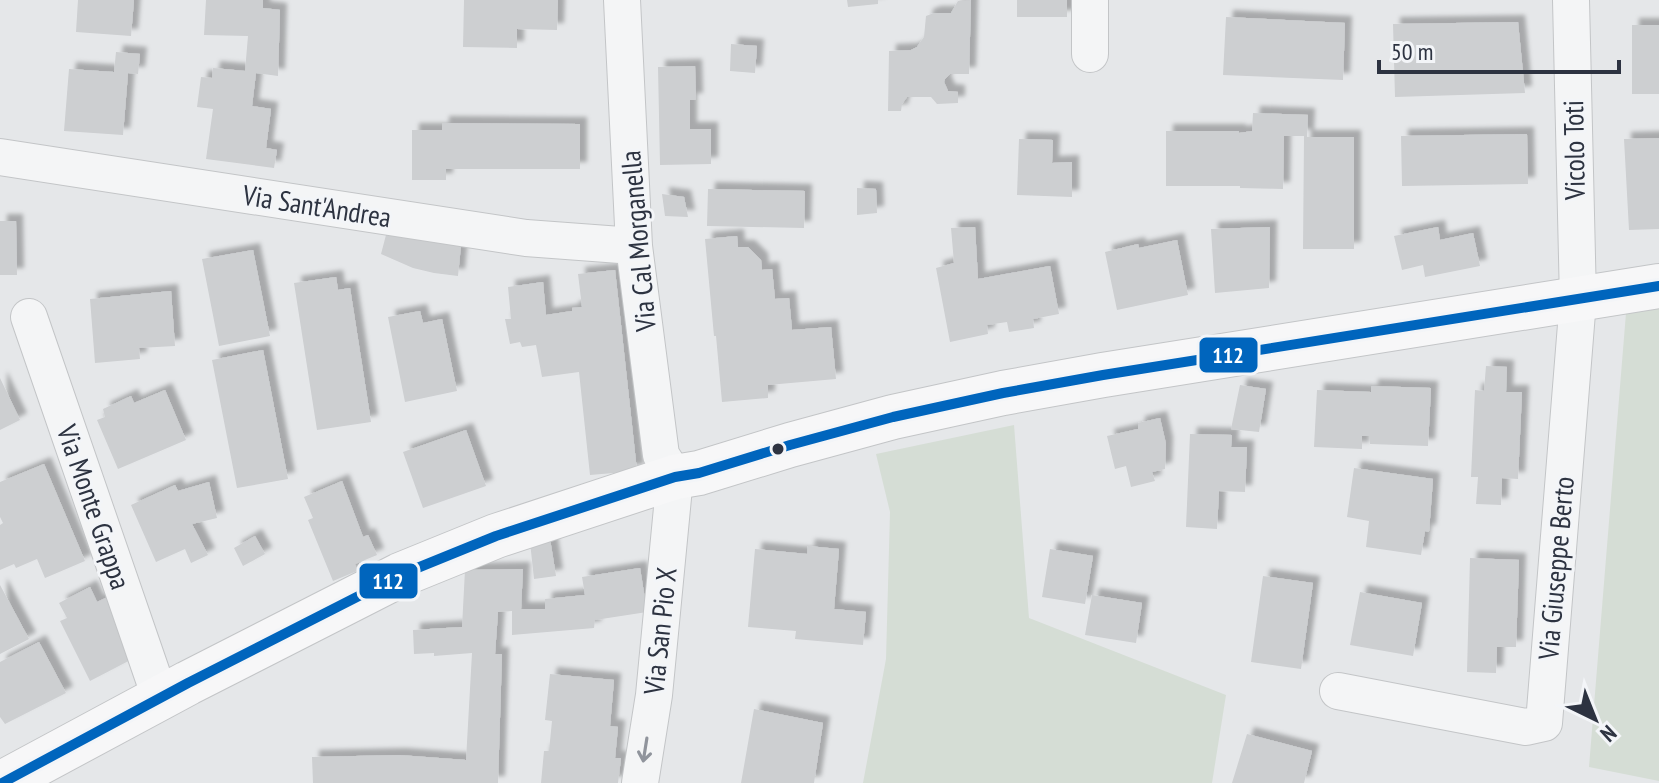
<svg xmlns="http://www.w3.org/2000/svg" width="1659" height="783" font-family="'PT Sans Narrow',sans-serif">
<defs>
<filter id="shadow"><feDropShadow dx="7" dy="-7" stdDeviation="2" flood-color="#0004"/></filter>
</defs>
<rect width="100%" height="100%" fill="#e5e7e9"/>
<path fill="#d5ddd5" d="M1659,307v474l-70,-14 37,-454z
M1014,425l15,193 197,77 -14,88h-349l23,-124 4,-147 -14,-58z"/>
<path fill="#cdcfd1" filter="url(#shadow)" d="M78,0h56l-3,36 -55,-4z
M206,0h57v8l17,2 -2,66 -22,-3 -4,33 19,3 -5,39 11,2 -3,18 -68,-9 7,-50 -16,-2 4,-30 11,1 1,-10 32,3 3,-35 -44,-1z
M464,0h94l-1,30 -40,-1v19l-54,-1z
M847,0h31v4l-30,3z
M971,0l-2,74h-19l-5,5 -1,3 4,9 10,1v11l-21,1 -6,-7h-24l-5,7 -1,7h-13l1,-60 22,-1 6,-3 7,-10 2,-21 8,-3h17l7,-12z
M1017,0h50v17h-50z
M1226,17l119,6 -2,57 -120,-5z
M1518,22l7,71 -130,4 -2,-73z
M1632,25h27v69h-27z
M731,44l26,2 -2,27 -25,-2z
M116,52l24,2 -2,20 -10,-1 -5,62 -59,-4 5,-62 45,3z
M695,66l1,34h-6v29h21v35l-51,1 -2,-98z
M1253,113l55,2 -1,22h47v112h-51l1,-113h-20l-1,53 -43,-1v-2h-74v-55h73v2l13,-2z
M442,123l138,1v45h-134v11h-34v-50h30z
M1527,134l1,50 -126,2 -1,-50z
M1659,138v91l-30,1 -5,-91z
M1019,139l34,1 -1,23 20,-1v35l-55,-2z
M857,188l19,1 1,24 -20,2z
M708,189l97,2 -1,37 -97,-2z
M662,194l22,3 4,20 -23,-1z
M0,221h16l1,54h-17z
M975,227l3,52 72,-13 9,48 -26,5 1,9 -25,4 -2,-10 -20,3 1,9 -38,8 -14,-74 18,-5 -3,-35z
M1270,227l-1,61 -54,5 -4,-64z
M1438,227l2,13 33,-7 7,33 -55,11 -2,-12 -21,5 -8,-34z
M386,235l75,10 -3,31 -24,-3 -21,-5 -32,-14z
M737,236l1,11h10l13,13 1,10 10,-1 3,30 14,-1 3,32 39,-3 5,52 -68,6v13l-46,4 -6,-66h-2l-9,-97z
M1177,240l11,55 -71,15 -12,-58 33,-8 1,4z
M253,250l17,86 -51,10 -17,-87z
M615,270l22,201 -47,4 -11,-103 -37,5 -6,-32 -14,2 -2,-5 -10,2 -5,-25h6l-3,-32 35,-5 3,33 26,-4v-3l10,-1 -4,-33z
M336,277l2,13 12,-2 21,134 -54,8 -23,-147z
M171,291l4,55 -36,2 1,11 -45,4 -5,-64z
M420,311l3,12 19,-4 15,72 -52,11 -17,-85z
M263,350l25,129 -51,9 -25,-128z
M1486,366l21,1 -1,25h16l-4,87 -16,-1 -1,27 -25,-1 2,-27h-7l4,-87 9,1z
M0,378l20,42 -20,10z
M1240,385l26,4 -7,43 -28,-3z
M1371,386l60,2 -3,58 -58,-2v-8h-8v13l-48,-2 3,-57 54,2z
M165,390l21,50 -68,29 -21,-49 8,-3 -2,-8 28,-13 3,7z
M1160,418l6,26 -1,25 -13,3 3,9 -24,6 -5,-21 -11,3 -8,-33 31,-7v-6z
M466,430l20,56 -63,22 -20,-56z
M1190,434l42,1 -1,12h16l-2,45 -26,-1 -2,38 -31,-2z
M44,464l41,97 -40,17 -8,-19 -21,9 -2,-4 -14,6v-45l3,-2 -3,-6v-35z
M1354,468l79,11 -4,53 -4,-1 -4,24 -55,-8 3,-26 -22,-4z
M342,481l21,56 5,-2 9,20 -22,9 2,7 -24,10 -25,-61 5,-2 -9,-21z
M209,482l8,36 -25,6 16,31 -17,8 -6,-14 -29,13 -25,-57 44,-20 3,6z
M255,536l10,18 -22,12 -9,-18z
M550,539l6,37 -22,3 -4,-37z
M808,546l31,3 -5,60 32,3 -3,33 -68,-6 1,-8 -48,-4 7,-78 52,5z
M1050,549l43,7 -8,48 -43,-7z
M1470,558l49,2 -3,87h-19l-1,26 -29,-1z
M640,568l7,44 -52,8 -1,8 -82,7v-24l-14,1 -3,42h7l-4,129h-185l-1,-26 87,-2 67,5 6,-107 -38,3v-3l-20,1 -1,-24 49,-3 3,-57 58,-1 -2,40h24v-10l40,-4 -3,-18z
M1263,576l50,7 -12,86 -50,-7z
M0,585l29,54 -29,15z
M90,587l7,15 13,-6 30,59 -50,26 -30,-60 7,-3 -8,-15z
M1360,592l62,11 -9,53 -63,-11z
M1092,595l50,8 -6,40 -51,-8z
M39,642l27,51 -61,31 -5,-7v-55z
M550,674l64,6 -4,46 8,1 -3,31h6l-3,25h-77l3,-32h5l3,-30 -7,-1z
M754,709l69,14 -9,60h-73z
M1247,734l65,17 -8,32h-72z"/>
<g fill="none" stroke-linecap="round" stroke-linejoin="round">
<g stroke="#c3c5c7" stroke-width="38">
<path id="street" d="M622,0l12,246 27,209 14,22 -21,218 -14,88
M1090,54v-54
M0,157l526,81 108,8
M29,317l131,380
M1338,691l188,36 18,-4 34,-423 -7,-300"/>
</g>
<g stroke="#c3c5c7" stroke-width="46">
<path id="secondary" d="M2,783l186,-100 212,-108 96,-39 179,-59 24,-4 91,-28 103,-28 110,-24 100,-18 556,-89"/>
</g>
<use href="#street" stroke="#f4f5f6" stroke-width="36"/>
<use href="#secondary" stroke="#f7f7f8" stroke-width="44"/>
<g stroke="#f3f5f8" stroke-width="16">
<path id="bus-1" d="M2,783l186,-100 212,-108 96,-39 179,-59 24,-4 91,-28 103,-28 110,-24 100,-18 556,-89"/>
</g>
<use href="#bus-1" stroke="#0065bd" stroke-width="10"/>
</g>
<defs><path id="oneway-shaft" d="M-6 0H5M1.5-3L5.5 0L1.5 3" fill="none" stroke-width="1.6" stroke-linecap="round" stroke-linejoin="round" transform="scale(2)"/></defs>
<use stroke="#90949c" href="#oneway-shaft" transform="translate(645 750) rotate(99)"/>
<circle fill="#2d3341" stroke="#f3f5f8" stroke-width="3" cx="778" cy="449" r="7"/>
<g text-anchor="middle" stroke-width="6" stroke-linejoin="round" paint-order="stroke">
<g font-size="28" fill="#2d3341" stroke="#f3f5f8">
<text transform="translate(1574 150) rotate(-91)" y="10">Vicolo Toti</text>
<text transform="translate(317 206) rotate(9)" y="10">Via Sant'Andrea</text>
<text transform="translate(638 241) rotate(-95)" y="10">Via Cal Morganella</text>
<text transform="translate(94 507) rotate(71)" y="10">Via Monte Grappa</text>
<text transform="translate(1556 568) rotate(-85)" y="10">Via Giuseppe Berto</text>
<text transform="translate(660 631) rotate(-84)" y="10">Via San Pio X</text>
</g>
</g>
<g stroke="#f3f5f8" stroke-width="3">
<rect x="1198" y="336" width="61" height="38" rx="8" fill="#0065bd"/>
<rect x="358" y="562" width="61" height="38" rx="8" fill="#0065bd"/>
</g>
<g font-size="22" text-anchor="middle" font-weight="bold" fill="#fff">
<text x="1228" y="363">112</text>
<text x="388" y="589">112</text>
</g>
<g transform="translate(1595 719) rotate(137)" stroke="#f3f5f8" stroke-width="6" paint-order="stroke">
<path d="M0-6L14 30L0 20L-14 30Z" fill="#2d3341"/>
<text y="-12" font-size="22" font-weight="bold" text-anchor="middle" fill="#2d3341">N</text>
</g>
<path d="M1379 60v12h240v-12" fill="none" stroke="#2d3341" stroke-width="4"/>
<text x="1391" y="60" font-size="24" fill="#2d3341" stroke="#f3f5f8" stroke-width="6" paint-order="stroke">50 m</text>
</svg>
